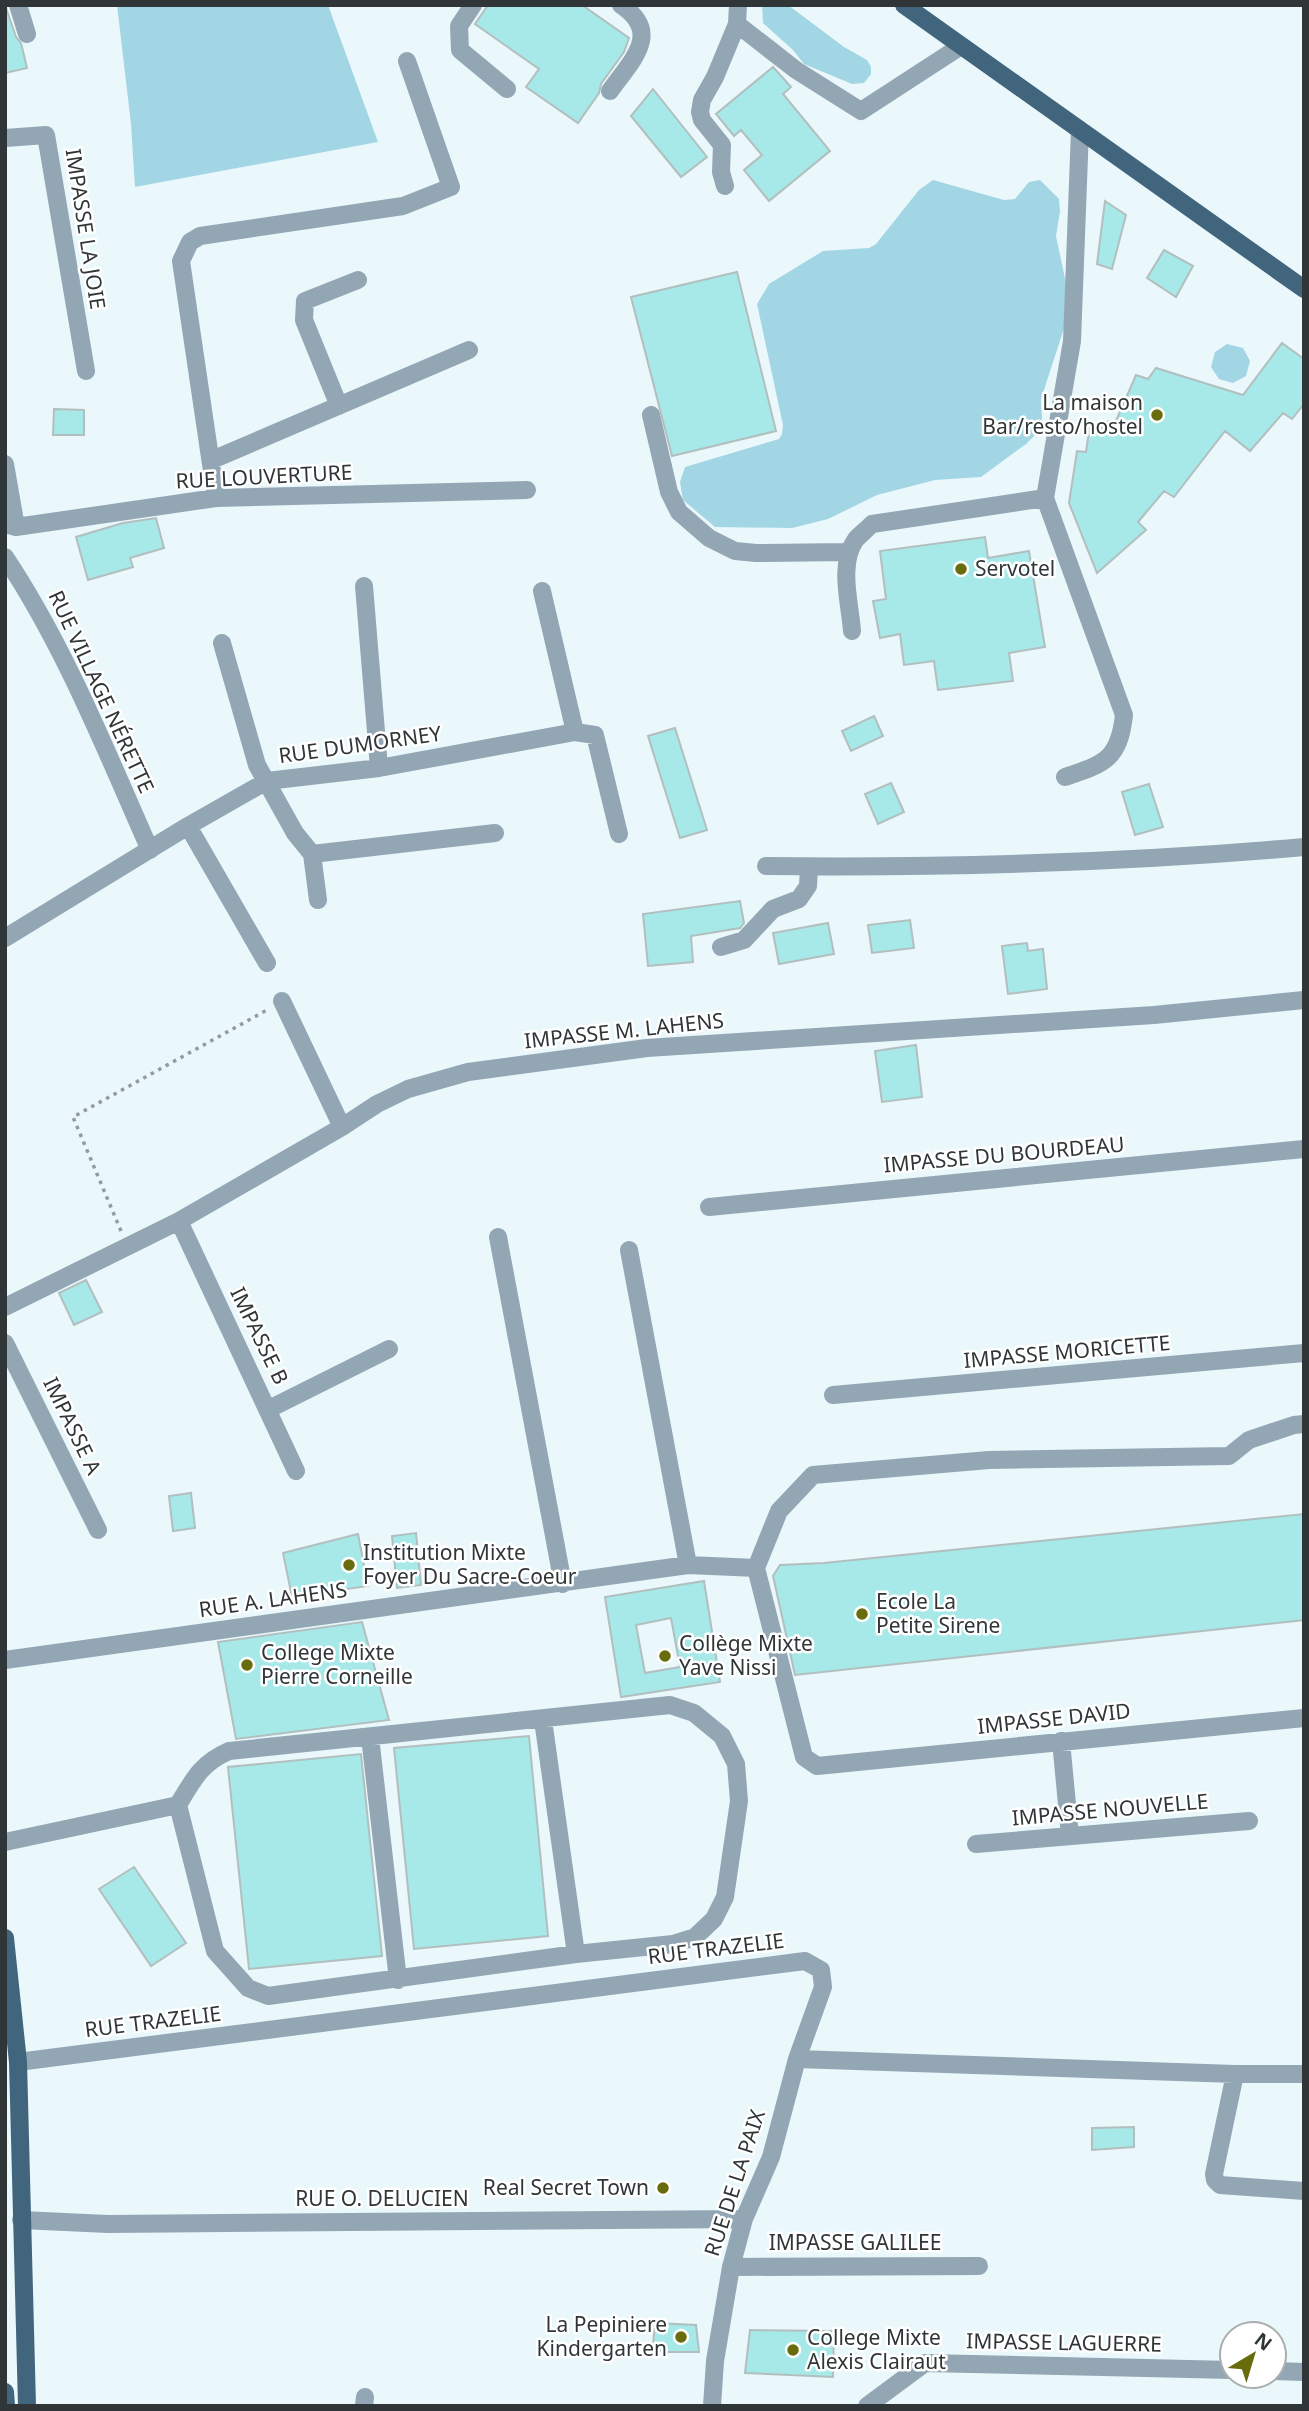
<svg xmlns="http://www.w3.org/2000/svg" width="1309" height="2411" font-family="'Noto Sans',sans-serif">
<rect width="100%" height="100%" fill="#eaf7fb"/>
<path fill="#a2d6e4" d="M117,5h211l50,137 -243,45 -4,-63z
M788,5l56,42 23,13 4,7v7l-7,9 -12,1 -48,-20 -11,-14 -30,-27 -1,-18z
M933,180l71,20 11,-1 14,-17 11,-2 19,19 1,12 -4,25 11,52 1,28 -27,83 1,21 -4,12 -12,12 -45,33 -46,3 -58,15 -49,24 -36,9 -77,-1 -32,-27 -3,-18 5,-15 94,-28 3,-5 1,-9 -26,-121 12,-20 54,-33 46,-3 7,-4 43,-54z
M1227,344l16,4 7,13 -4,15 -13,7 -14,-4 -8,-12 4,-15z"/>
<path fill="#a7e9e8" stroke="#b2bfbf" stroke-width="2" fill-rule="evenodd" d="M5,5l11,32 5,6 6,25 -22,5z
M488,5h94l47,33 -5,14 -23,32 -2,9 -21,30 -52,-36 13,-18 -64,-45z
M773,67l18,20 -8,7 47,57 -61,50 -25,-31 18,-15 -21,-25 -7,6 -18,-22z
M653,89l54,68 -26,20 -50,-61z
M1105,201l21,14 -14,54 -15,-5z
M1164,250l29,16 -17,31 -29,-19z
M737,272l39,159 -104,25 -41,-159z
M1282,343l22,16v45l-12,15 -9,-6 -33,38 -25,-20 -51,66 -10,-6 -26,31 8,8 -49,43 -28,-70 8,-52 9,1 4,-27 13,2 1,-5 12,-1 20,-46 12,4 8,-11 87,27z
M54,409l30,1v25h-31z
M156,518l8,30 -34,10 3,9 -45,13 -12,-43 47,-14z
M985,537l3,21 41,-7 16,96 -36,6 4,28 -75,9 -4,-29 -30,4 -4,-31 -20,4 -7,-37 13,-2 -6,-48z
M874,716l9,20 -32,15 -9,-20z
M675,728l32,102 -27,8 -32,-102z
M891,783l13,29 -26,12 -13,-30z
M1149,784l14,43 -28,8 -13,-43z
M740,901l4,22 -4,5 -49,8 2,26 -45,4 -5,-52z
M910,920l4,28 -42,5 -4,-28z
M828,923l6,31 -55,10 -6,-31z
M1027,943l1,8 15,-2 4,40 -39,5 -6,-48z
M916,1045l6,52 -40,5 -7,-51z
M86,1280l16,32 -28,13 -15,-32z
M191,1493l4,35 -22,3 -4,-35z
M1304,1514v106l-509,55 -22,-99 7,-11 44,-2z
M416,1533l5,52 -24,3 -5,-52z
M358,1534l10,52 -76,11 -9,-44z
M704,1581l16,101 -99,15 -16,-100zM671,1618l9,49 -35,6 -9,-48z
M362,1622l27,98 -153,19 -18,-97z
M529,1736l19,200 -134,13 -20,-201z
M361,1754l21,202 -133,13 -21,-202z
M134,1867l52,76 -35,23 -52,-77z
M1134,2127v20l-42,3v-22z
M655,2323l41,2 3,27h-37l-9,-7z
M750,2330l84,1 -1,46 -88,-4z"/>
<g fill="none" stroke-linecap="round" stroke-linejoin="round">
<path stroke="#929c9f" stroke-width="3.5" stroke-dasharray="3.5 5" stroke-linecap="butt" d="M121,1231l-48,-114 194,-107"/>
<path stroke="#93a6b4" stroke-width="18" d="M18,5l9,29
M473,5l-14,21 1,24 47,39
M738,5l-1,19 59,46 65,41 100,-65
M610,91c21,-30 53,-58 11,-86
M5,138l41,-3 40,236
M725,186l-4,-14 1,-27 -20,-25 -2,-8 2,-12 13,-23 22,-53
M339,406l-35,-86 1,-19 53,-21
M651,415l18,77 10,20 30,26 26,13 21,2 93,-1
M212,460l257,-110
M5,464l11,63
M216,498l-35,-237 9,-19 10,-6 203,-30 48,-19 -44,-126
M5,524l11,3 200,-29 311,-8
M5,557c60,90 101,194 145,293
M364,586l15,182
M542,591l33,141
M852,631c-2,-28 -14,-67 4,-92 5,-5 11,-10 16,-15l173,-26
M222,643l35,122 38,68 17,21 6,46
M1065,777c39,-13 54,-17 59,-62l-79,-217 27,-157 8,-211
M188,826l79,137
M312,854l183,-21
M766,866c179,2 359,-3 538,-19
M5,938l183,-112 79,-45 112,-13 196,-36 20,3 24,99
M721,947l23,-7 29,-31 26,-10 9,-13 1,-19
M282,1001l60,126
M709,1207l595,-58
M179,1221l117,250
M498,1237l65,347
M629,1250l59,315
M5,1307l174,-86 163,-94 35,-23 31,-15 60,-17 179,-24 507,-33 150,-15
M5,1343l93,187
M833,1395l471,-42
M269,1409l120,-60
M756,1568l48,189 13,9 487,-48
M756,1568l23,-57 34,-36 176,-15 240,-4 20,-16 45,-15 10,-1
M5,1660l683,-95 68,3
M543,1720l33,234
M370,1737l28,243
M1061,1741l9,95
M5,1842l173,-37c15,-25 23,-42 51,-54l441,-46 24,8 28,23 14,28 3,37 -14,96 -11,22 -19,18 -22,7 -97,10 -308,42 -20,-8 -33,-37 -37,-146
M976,1844l273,-23
M18,2062l787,-101 16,9 2,17 -26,72 438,15h69
M1235,2074l-21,100 1,6 5,5 84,6
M21,2220l87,4 636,-5
M731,2267l248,-1
M1274,2371l30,1
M364,2406l1,-9
M712,2406l3,-45 16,-94 13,-48 27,-62 26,-98
M867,2406l58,-43 307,7"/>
<path stroke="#41657d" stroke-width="18" d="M904,5l400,284
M5,1938l13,124 9,344
M5,2392l1,14"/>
</g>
<g fill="#696c0d" stroke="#fff" stroke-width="2.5">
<circle cx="1157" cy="415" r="7"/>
<circle cx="961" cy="569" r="7"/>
<circle cx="349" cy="1565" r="7"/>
<circle cx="862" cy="1614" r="7"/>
<circle cx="665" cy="1656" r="7"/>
<circle cx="247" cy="1665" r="7"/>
<circle cx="663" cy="2188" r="7"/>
<circle cx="681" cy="2337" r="7"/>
<circle cx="793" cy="2350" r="7"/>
</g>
<g text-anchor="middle" stroke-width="5" stroke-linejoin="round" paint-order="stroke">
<g font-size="21" fill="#303637" stroke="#fff">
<text transform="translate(85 229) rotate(81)" y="7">IMPASSE LA JOIE</text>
<text transform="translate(264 477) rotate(-3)" y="7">RUE LOUVERTURE</text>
<text transform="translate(101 692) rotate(65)" y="7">RUE VILLAGE NÉRETTE</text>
<text transform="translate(360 745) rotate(-8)" y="7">RUE DUMORNEY</text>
<text transform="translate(624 1031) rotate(-6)" y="7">IMPASSE M. LAHENS</text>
<text transform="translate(1004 1155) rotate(-5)" y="7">IMPASSE DU BOURDEAU</text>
<text transform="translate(259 1336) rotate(64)" y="7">IMPASSE B</text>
<text transform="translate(1067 1352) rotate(-5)" y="7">IMPASSE MORICETTE</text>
<text transform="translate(72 1426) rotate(64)" y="7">IMPASSE A</text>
<text transform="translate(273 1600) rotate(-8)" y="7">RUE A. LAHENS</text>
<text transform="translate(1054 1719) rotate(-6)" y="7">IMPASSE DAVID</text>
<text transform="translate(1110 1810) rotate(-5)" y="7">IMPASSE NOUVELLE</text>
<text transform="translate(716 1949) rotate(-7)" y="7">RUE TRAZELIE</text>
<text transform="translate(153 2022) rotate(-7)" y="7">RUE TRAZELIE</text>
<text transform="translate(735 2183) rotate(-72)" y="7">RUE DE LA PAIX</text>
<text x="382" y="2206">RUE O. DELUCIEN</text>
<text x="855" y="2250">IMPASSE GALILEE</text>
<text transform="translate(1064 2343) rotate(1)" y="7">IMPASSE LAGUERRE</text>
</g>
<g font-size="21" fill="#303637" stroke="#fff" text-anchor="start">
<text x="1143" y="410" text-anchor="end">La maison<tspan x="1143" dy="24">Bar/resto/hostel</tspan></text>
<text x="975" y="576">Servotel</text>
<text x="363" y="1560">Institution Mixte<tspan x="363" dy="24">Foyer Du Sacre-Coeur</tspan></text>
<text x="876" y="1609">Ecole La<tspan x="876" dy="24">Petite Sirene</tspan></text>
<text x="679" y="1651">Collège Mixte<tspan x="679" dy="24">Yave Nissi</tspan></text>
<text x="261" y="1660">College Mixte<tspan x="261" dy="24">Pierre Corneille</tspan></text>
<text x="649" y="2195" text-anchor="end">Real Secret Town</text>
<text x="667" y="2332" text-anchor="end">La Pepiniere<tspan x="667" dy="24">Kindergarten</tspan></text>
<text x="807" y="2345">College Mixte<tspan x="807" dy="24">Alexis Clairaut</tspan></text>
</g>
</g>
<rect width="1309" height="2411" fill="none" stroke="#303637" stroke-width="14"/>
<g transform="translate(1253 2355) rotate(38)"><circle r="33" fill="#ffffff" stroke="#acafaf" stroke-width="2"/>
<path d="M0-5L12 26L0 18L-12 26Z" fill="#696c0d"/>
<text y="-10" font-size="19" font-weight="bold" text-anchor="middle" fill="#303637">N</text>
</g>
</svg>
